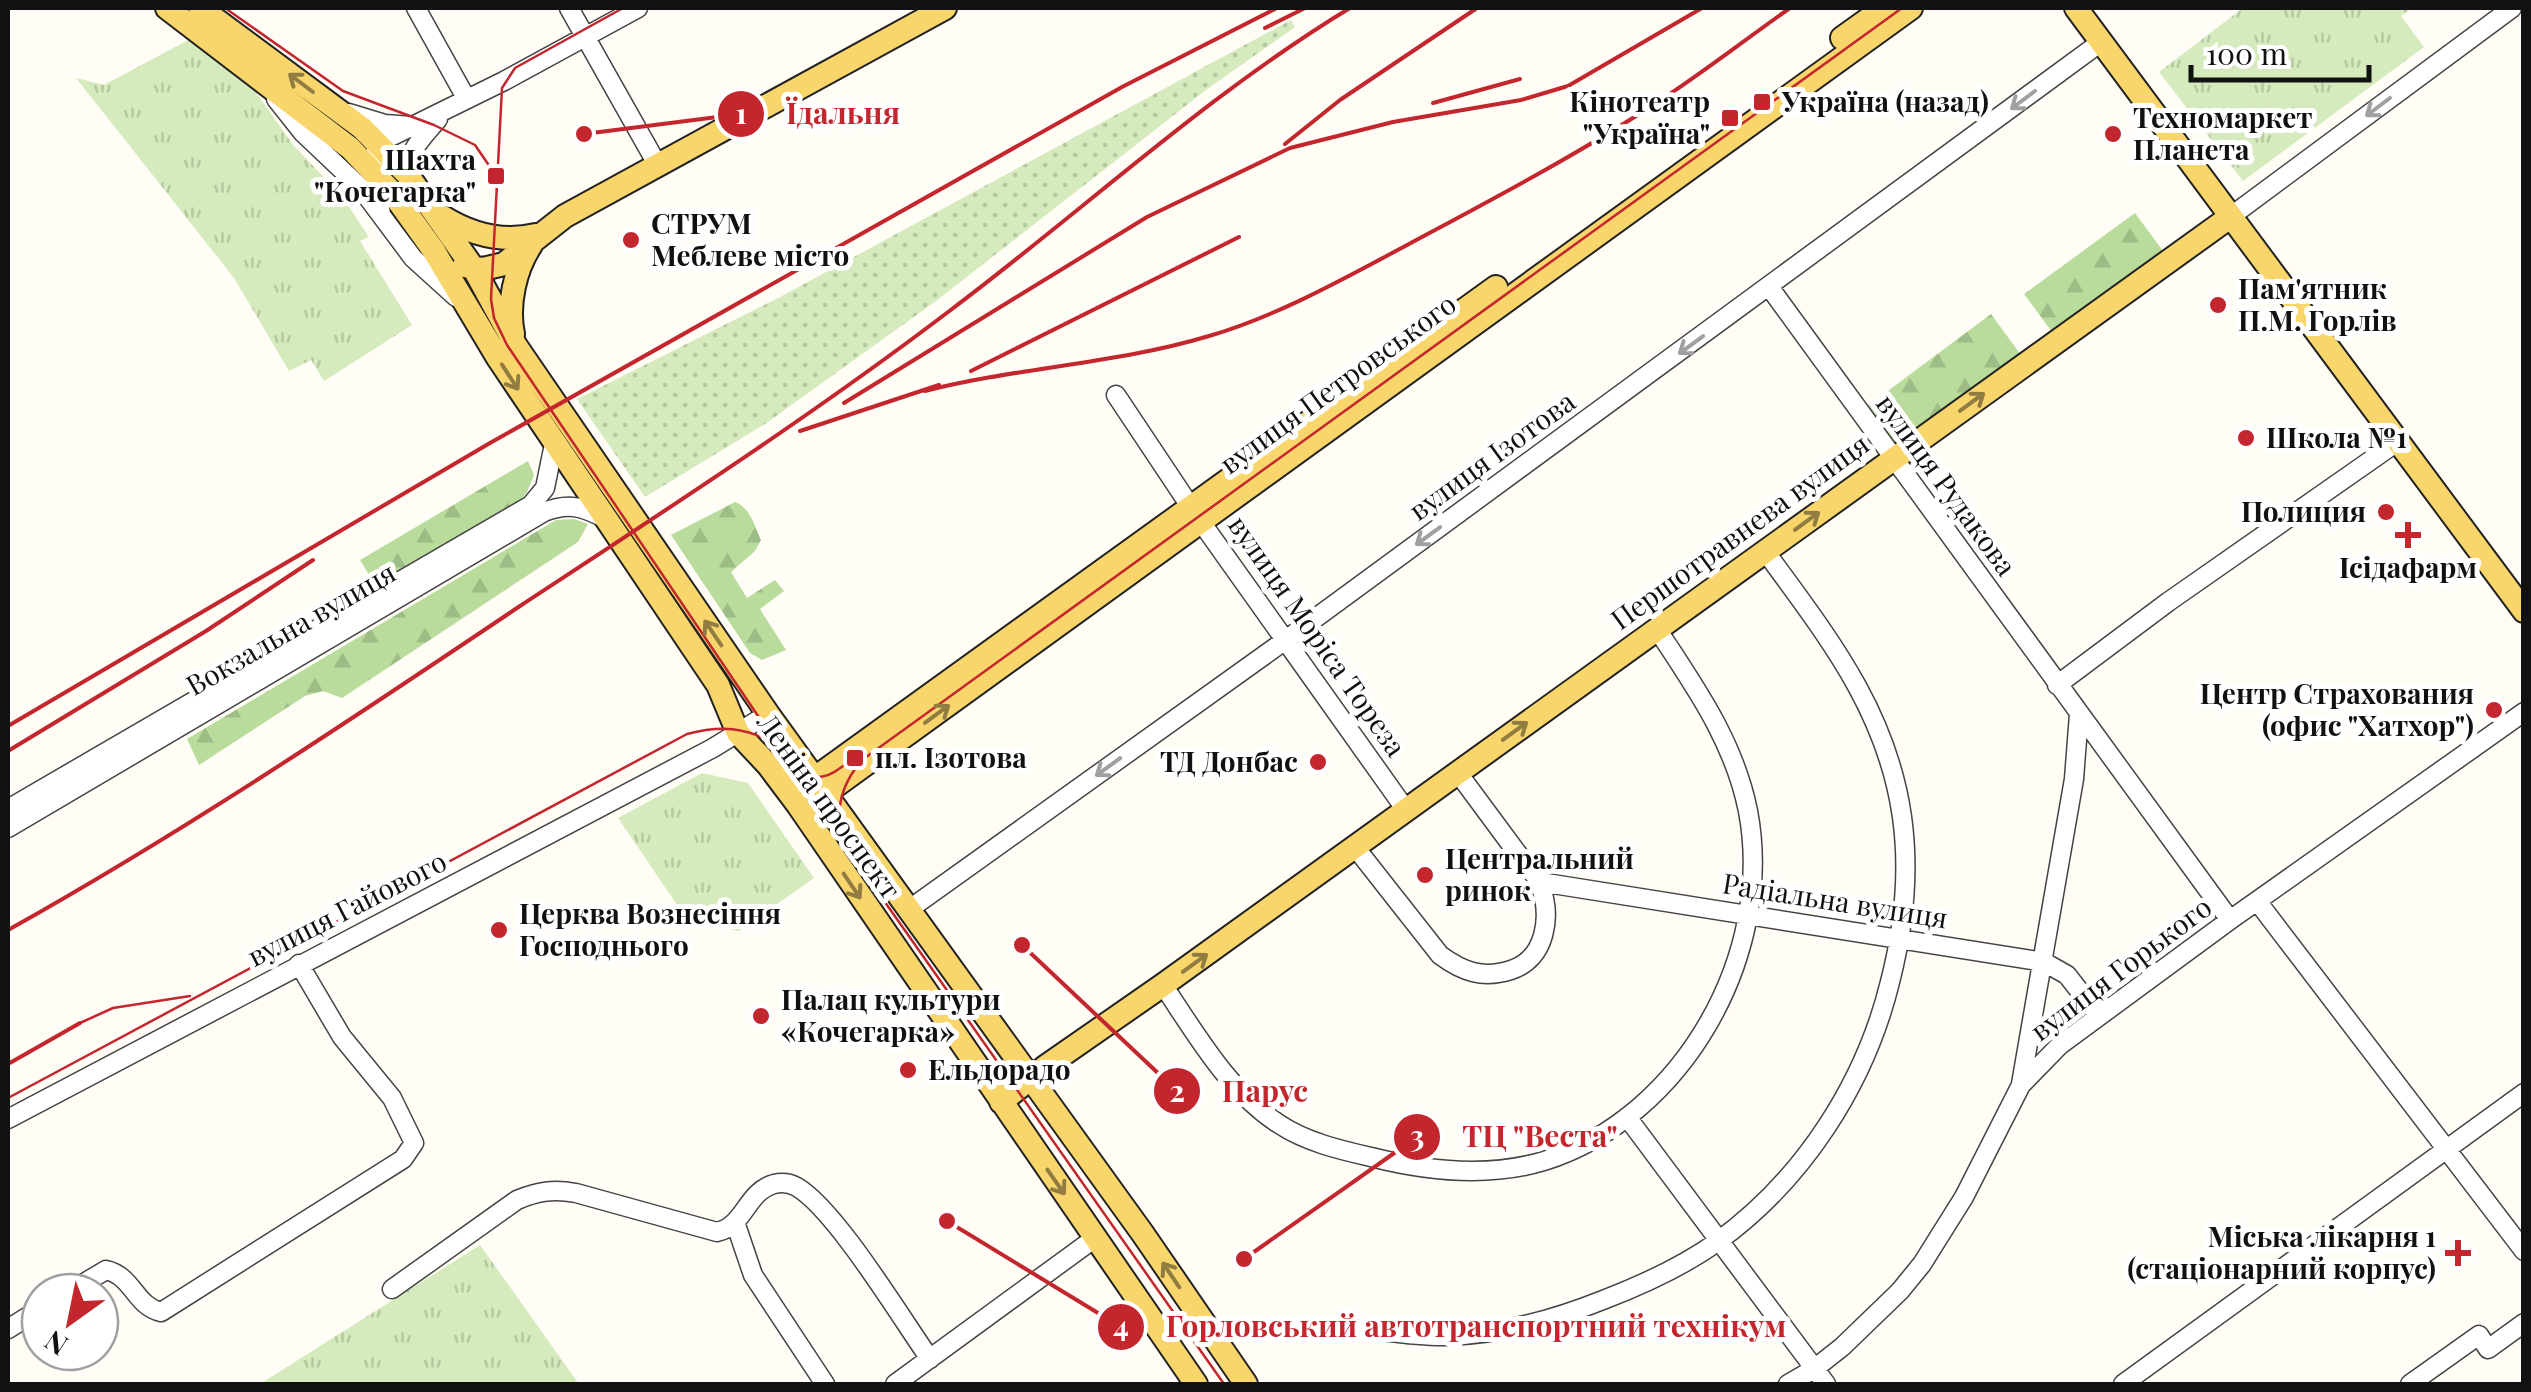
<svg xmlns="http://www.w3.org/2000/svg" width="2531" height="1392" font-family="'Playfair Display',serif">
<defs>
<pattern id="grass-dots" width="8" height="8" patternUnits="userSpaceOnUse" patternTransform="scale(2.5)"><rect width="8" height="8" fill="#d5ebbd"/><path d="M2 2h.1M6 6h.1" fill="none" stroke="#b6c8a1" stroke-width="1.8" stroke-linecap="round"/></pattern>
<pattern id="forest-firs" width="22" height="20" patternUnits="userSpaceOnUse" patternTransform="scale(2.5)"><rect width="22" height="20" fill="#b9dc9c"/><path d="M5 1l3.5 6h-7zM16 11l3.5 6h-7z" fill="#9ebc85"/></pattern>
<pattern id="park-tufts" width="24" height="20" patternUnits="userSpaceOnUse" patternTransform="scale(2.5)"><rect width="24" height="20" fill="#d5ebbd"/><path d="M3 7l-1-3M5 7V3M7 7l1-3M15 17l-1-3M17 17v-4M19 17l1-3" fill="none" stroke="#b6c8a1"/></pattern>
</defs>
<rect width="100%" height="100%" fill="#fffdf5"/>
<path fill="url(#grass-dots)" d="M1291,20l4,7 -89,63 -270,211 -171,123 -120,73 -68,-98 203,-102z"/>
<path fill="url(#forest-firs)" d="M2135,213l28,38 -111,81 -28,-38z
M1991,314l30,41 -127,93 -29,-40z
M528,461l6,14 -7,17 -13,17 -138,77 -16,-26z
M735,502c15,5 20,25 26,38l-6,11 -24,21 16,26 28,-18 9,11 -24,18 26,41 -24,10 -12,-7 -79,-118z
M574,519l14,5 -10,18 -236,156 -19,-7 -18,5 -106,69 -12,-26 369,-219z"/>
<path fill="url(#park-tufts)" d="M2243,8h169l-11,8 23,31 -181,134 -84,-109z
M190,39l62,48 42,59 47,49 28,42 -9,4 52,84 -88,56 -13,-21 -22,11 -55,-93 -158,-200 28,7z
M702,773l46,10 66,95 -75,53 -53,-13 -68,-100z
M480,1245l99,139h-319z"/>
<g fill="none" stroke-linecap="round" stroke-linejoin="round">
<g stroke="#444" stroke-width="21">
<path id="minor" d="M416,8l50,90
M569,8l88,156
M276,99l27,34 57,54 53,71 43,39
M349,113l36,11 26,2
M407,174c1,-24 16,-37 31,-55
M381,215l-7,-57 4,-15 126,-62 134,-73
M2230,217l282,-209
M1770,288l460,632
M1116,395l78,117 212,298
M2057,685l111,-83 229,-160
M8,809l523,-304 14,-17 9,-44
M8,828l536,-316c25,-10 39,-5 62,7
M1355,847l85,108c23,17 43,24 71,15 35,-11 41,-54 29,-85 -4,-11 -15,-22 -22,-31 -20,-27 -40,-54 -60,-81
M1540,882l504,80 23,13 32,41
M2257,901l267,350
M911,908l376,-269 814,-597
M1163,985c33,49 66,107 116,139 27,18 61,26 92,33 55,14 117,21 173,4 140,-44 231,-208 204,-350 -14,-70 -53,-124 -91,-182
M2021,1084l53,-305 5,-65
M1627,1117l199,267
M8,1119l705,-371 55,-34
M736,1225l17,50 72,109
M392,1289l125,-89c21,-9 37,-11 59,-7l141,39c28,-6 29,-40 57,-48 8,-2 16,-1 23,3 39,23 104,131 133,172
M69,1292l37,-22c27,6 29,36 55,42l242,-153 11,-16 -22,-45 -50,-61 -43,-73
M8,1329l32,-20
M1372,1330c25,3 51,7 76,6 53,-2 105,-16 155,-36 39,-15 79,-33 114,-58 86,-62 148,-158 173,-260 14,-55 20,-108 12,-165 -15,-107 -75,-181 -137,-266
M895,1384l200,-146
M1788,1384l26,-15 28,-22 58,-56 22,-27 42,-67 57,-112 39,-40 170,-125 294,-208
M2123,1384l401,-291
M2410,1384l69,-49 9,14 36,-26"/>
</g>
<g stroke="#222" stroke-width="26">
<path id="major" d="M167,8l183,140 41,43 43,60 64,107 220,327 20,48 30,32 30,40 398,579
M200,8l162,120 45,46 67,95 42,77 252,368 375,520 103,150
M2076,8l448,603
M1842,38l42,-30
M443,217c29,18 59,26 93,18
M464,266l19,3 21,-5 61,-48 380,-208
M513,334c-6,-29 2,-65 18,-89
M806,789l9,-11 681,-491
M816,800l1095,-792
M1001,1102l44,-35 118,-82 1067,-768"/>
</g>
<use href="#minor" stroke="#fff" stroke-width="18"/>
<use href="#major" stroke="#f9d66b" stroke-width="22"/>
<path stroke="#c4262e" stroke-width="2.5" d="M225,8l118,83 91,34 41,20 13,19 2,13
M623,8l-108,60 -13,20 -11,211 3,19 13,27 354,523 363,516
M792,767c31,19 38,8 65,-11
M841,835c-6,-29 2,-53 21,-75l1040,-752
M80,1023l33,-15 77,-12
M8,1098l679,-364c34,-9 58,-7 89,10"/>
<path stroke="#c4262e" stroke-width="4" d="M1265,28l40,-20
M1433,103l87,-24
M1285,144l55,-44 137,-92
M971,371l268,-134
M925,391c94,-24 191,-27 284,-55 69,-20 136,-58 200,-92 80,-43 162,-86 238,-135 49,-31 96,-68 143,-101
M844,403l303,-186 143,-69 103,-26 128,-22 47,-14 134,-78
M800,431l139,-46
M8,726l482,-283 632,-356 155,-79
M8,751l198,-120 107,-71
M8,930c177,-99 344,-211 512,-324 146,-96 293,-191 432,-297 133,-100 256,-215 398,-301
M8,1064l72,-41"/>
</g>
<defs><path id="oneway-shaft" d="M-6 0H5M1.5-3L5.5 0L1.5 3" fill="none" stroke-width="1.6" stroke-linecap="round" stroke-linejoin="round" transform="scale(2.5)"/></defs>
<g stroke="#917d42">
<use href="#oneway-shaft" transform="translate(301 83) rotate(-143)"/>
<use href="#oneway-shaft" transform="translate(510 377) rotate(57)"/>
<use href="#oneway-shaft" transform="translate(1972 402) rotate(-36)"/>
<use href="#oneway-shaft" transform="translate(1807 521) rotate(-36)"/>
<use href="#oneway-shaft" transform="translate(713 633) rotate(-124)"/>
<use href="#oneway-shaft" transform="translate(937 714) rotate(-36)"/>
<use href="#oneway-shaft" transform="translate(1515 731) rotate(-36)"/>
<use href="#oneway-shaft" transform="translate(852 886) rotate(56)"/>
<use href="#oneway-shaft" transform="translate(1195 963) rotate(-36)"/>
<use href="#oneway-shaft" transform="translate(1056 1182) rotate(55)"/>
<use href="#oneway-shaft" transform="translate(1171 1275) rotate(-124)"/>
</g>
<g stroke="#a0a0a0">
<use href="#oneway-shaft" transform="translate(2023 100) rotate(143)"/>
<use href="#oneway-shaft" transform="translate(2378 107) rotate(143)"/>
<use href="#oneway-shaft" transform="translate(1691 345) rotate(144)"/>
<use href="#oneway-shaft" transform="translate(1428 536) rotate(144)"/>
<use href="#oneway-shaft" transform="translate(1108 767) rotate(144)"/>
</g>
<g fill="#c4262e" stroke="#fff" stroke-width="4">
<rect x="1752" y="92" width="20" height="20" rx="5"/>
<rect x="1720" y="108" width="20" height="20" rx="5"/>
<circle cx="2113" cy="134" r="10"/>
<rect x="486" y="166" width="20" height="20" rx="5"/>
<circle cx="631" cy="240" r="10"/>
<circle cx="2218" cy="305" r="10"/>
<circle cx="2246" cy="438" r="10"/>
<circle cx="2386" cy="512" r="10"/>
<path d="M2403 520h10v10h10v10h-10v10h-10v-10h-10v-10h10z"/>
<circle cx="2494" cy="710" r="10"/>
<rect x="845" y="748" width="20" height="20" rx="5"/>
<circle cx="1318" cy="762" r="10"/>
<circle cx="1425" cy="875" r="10"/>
<circle cx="499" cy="930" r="10"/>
<circle cx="761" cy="1016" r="10"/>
<circle cx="908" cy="1070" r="10"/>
<path d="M2453 1238h10v10h10v10h-10v10h-10v-10h-10v-10h10z"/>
</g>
<g text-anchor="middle" stroke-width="10" stroke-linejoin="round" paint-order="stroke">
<g font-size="28" font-weight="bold" fill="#111" stroke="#fff" text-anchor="start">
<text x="1710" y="112" text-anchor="end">Кінотеатр<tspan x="1710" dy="32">"Україна"</tspan></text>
<text x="1782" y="112">Україна (назад)</text>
<text x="2133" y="128">Техномаркет<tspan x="2133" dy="32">Планета</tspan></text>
<text x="476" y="170" text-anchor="end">Шахта<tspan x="476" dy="32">"Кочегарка"</tspan></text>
<text x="651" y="234">СТРУМ<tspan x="651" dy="32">Меблеве місто</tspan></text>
<text x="2238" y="299">Пам'ятник<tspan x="2238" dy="32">П.М. Горлів</tspan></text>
<text x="2266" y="448">Школа №1</text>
<text x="2366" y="522" text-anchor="end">Полиция</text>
<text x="2408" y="578" text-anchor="middle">Ісідафарм</text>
<text x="2474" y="704" text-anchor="end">Центр Страхования<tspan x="2474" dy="32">(офис "Хатхор")</tspan></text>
<text x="875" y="768">пл. Ізотова</text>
<text x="1298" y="772" text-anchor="end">ТД Донбас</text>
<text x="1445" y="869">Центральний<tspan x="1445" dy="32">ринок</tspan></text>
<text x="519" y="924">Церква Вознесіння<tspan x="519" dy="32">Господнього</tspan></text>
<text x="781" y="1010">Палац культури<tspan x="781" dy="32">«Кочегарка»</tspan></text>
<text x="928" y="1080">Ельдорадо</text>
<text x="2436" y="1247" text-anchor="end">Міська лікарня 1<tspan x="2436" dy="32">(стаціонарний корпус)</tspan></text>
</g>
<g font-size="28" fill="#111" stroke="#fff">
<text transform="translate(1338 384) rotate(-36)" y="10">вулиця Петровського</text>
<text transform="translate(1492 456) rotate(-36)" y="10">вулиця Ізотова</text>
<text transform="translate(1946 485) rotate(54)" y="10">вулиця Рудакова</text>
<text transform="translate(1740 532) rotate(-36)" y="10">Першотравнева вулиця</text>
<text transform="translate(291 629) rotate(-30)" y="10">Вокзальна вулиця</text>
<text transform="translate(1317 636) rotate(55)" y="10">вулиця Моріса Тореза</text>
<text transform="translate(829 806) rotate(54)" y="10">Леніна проспект</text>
<text transform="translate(1835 901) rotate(9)" y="10">Радіальна вулиця</text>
<text transform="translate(347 909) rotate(-27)" y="10">вулиця Гайового</text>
<text transform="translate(2121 969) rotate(-37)" y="10">вулиця Горького</text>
</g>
</g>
<path fill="none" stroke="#c4262e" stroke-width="4" d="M584 134L741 114M1022 945L1177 1091M1244 1259L1417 1137M947 1221L1121 1327"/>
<g fill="#c4262e" stroke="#fff" stroke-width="4">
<circle cx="584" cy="134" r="10"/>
<circle cx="1022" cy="945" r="10"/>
<circle cx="1244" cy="1259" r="10"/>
<circle cx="947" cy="1221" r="10"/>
<circle cx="741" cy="114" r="25"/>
<circle cx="1177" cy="1091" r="25"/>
<circle cx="1417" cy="1137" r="25"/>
<circle cx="1121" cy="1327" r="25"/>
</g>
<g font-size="30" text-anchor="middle" font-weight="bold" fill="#fff">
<text x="741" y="124">1</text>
<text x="1177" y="1102">2</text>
<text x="1417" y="1147">3</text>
<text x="1121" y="1337">4</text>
</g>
<g font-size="30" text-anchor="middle" font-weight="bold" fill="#c4262e" stroke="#fff" stroke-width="10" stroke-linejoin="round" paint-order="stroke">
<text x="843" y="124">Їдальня</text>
<text x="1265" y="1102">Парус</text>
<text x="1540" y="1147">ТЦ "Веста"</text>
<text x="1476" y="1337">Горловський автотранспортний технікум</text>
</g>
<rect width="2531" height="1392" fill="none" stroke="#111111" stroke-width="20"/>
<g transform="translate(70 1322) rotate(213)"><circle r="48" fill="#ffffff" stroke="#a0a0a0" stroke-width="2.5"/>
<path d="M0-8L18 38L0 25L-18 38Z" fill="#c4262e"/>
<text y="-15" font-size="28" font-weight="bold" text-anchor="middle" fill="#111111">N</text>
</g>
<path d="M2191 65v15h178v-15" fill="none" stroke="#111111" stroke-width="5"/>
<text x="2206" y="65" font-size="30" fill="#111111" stroke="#ffffff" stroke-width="8" paint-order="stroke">100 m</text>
</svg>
